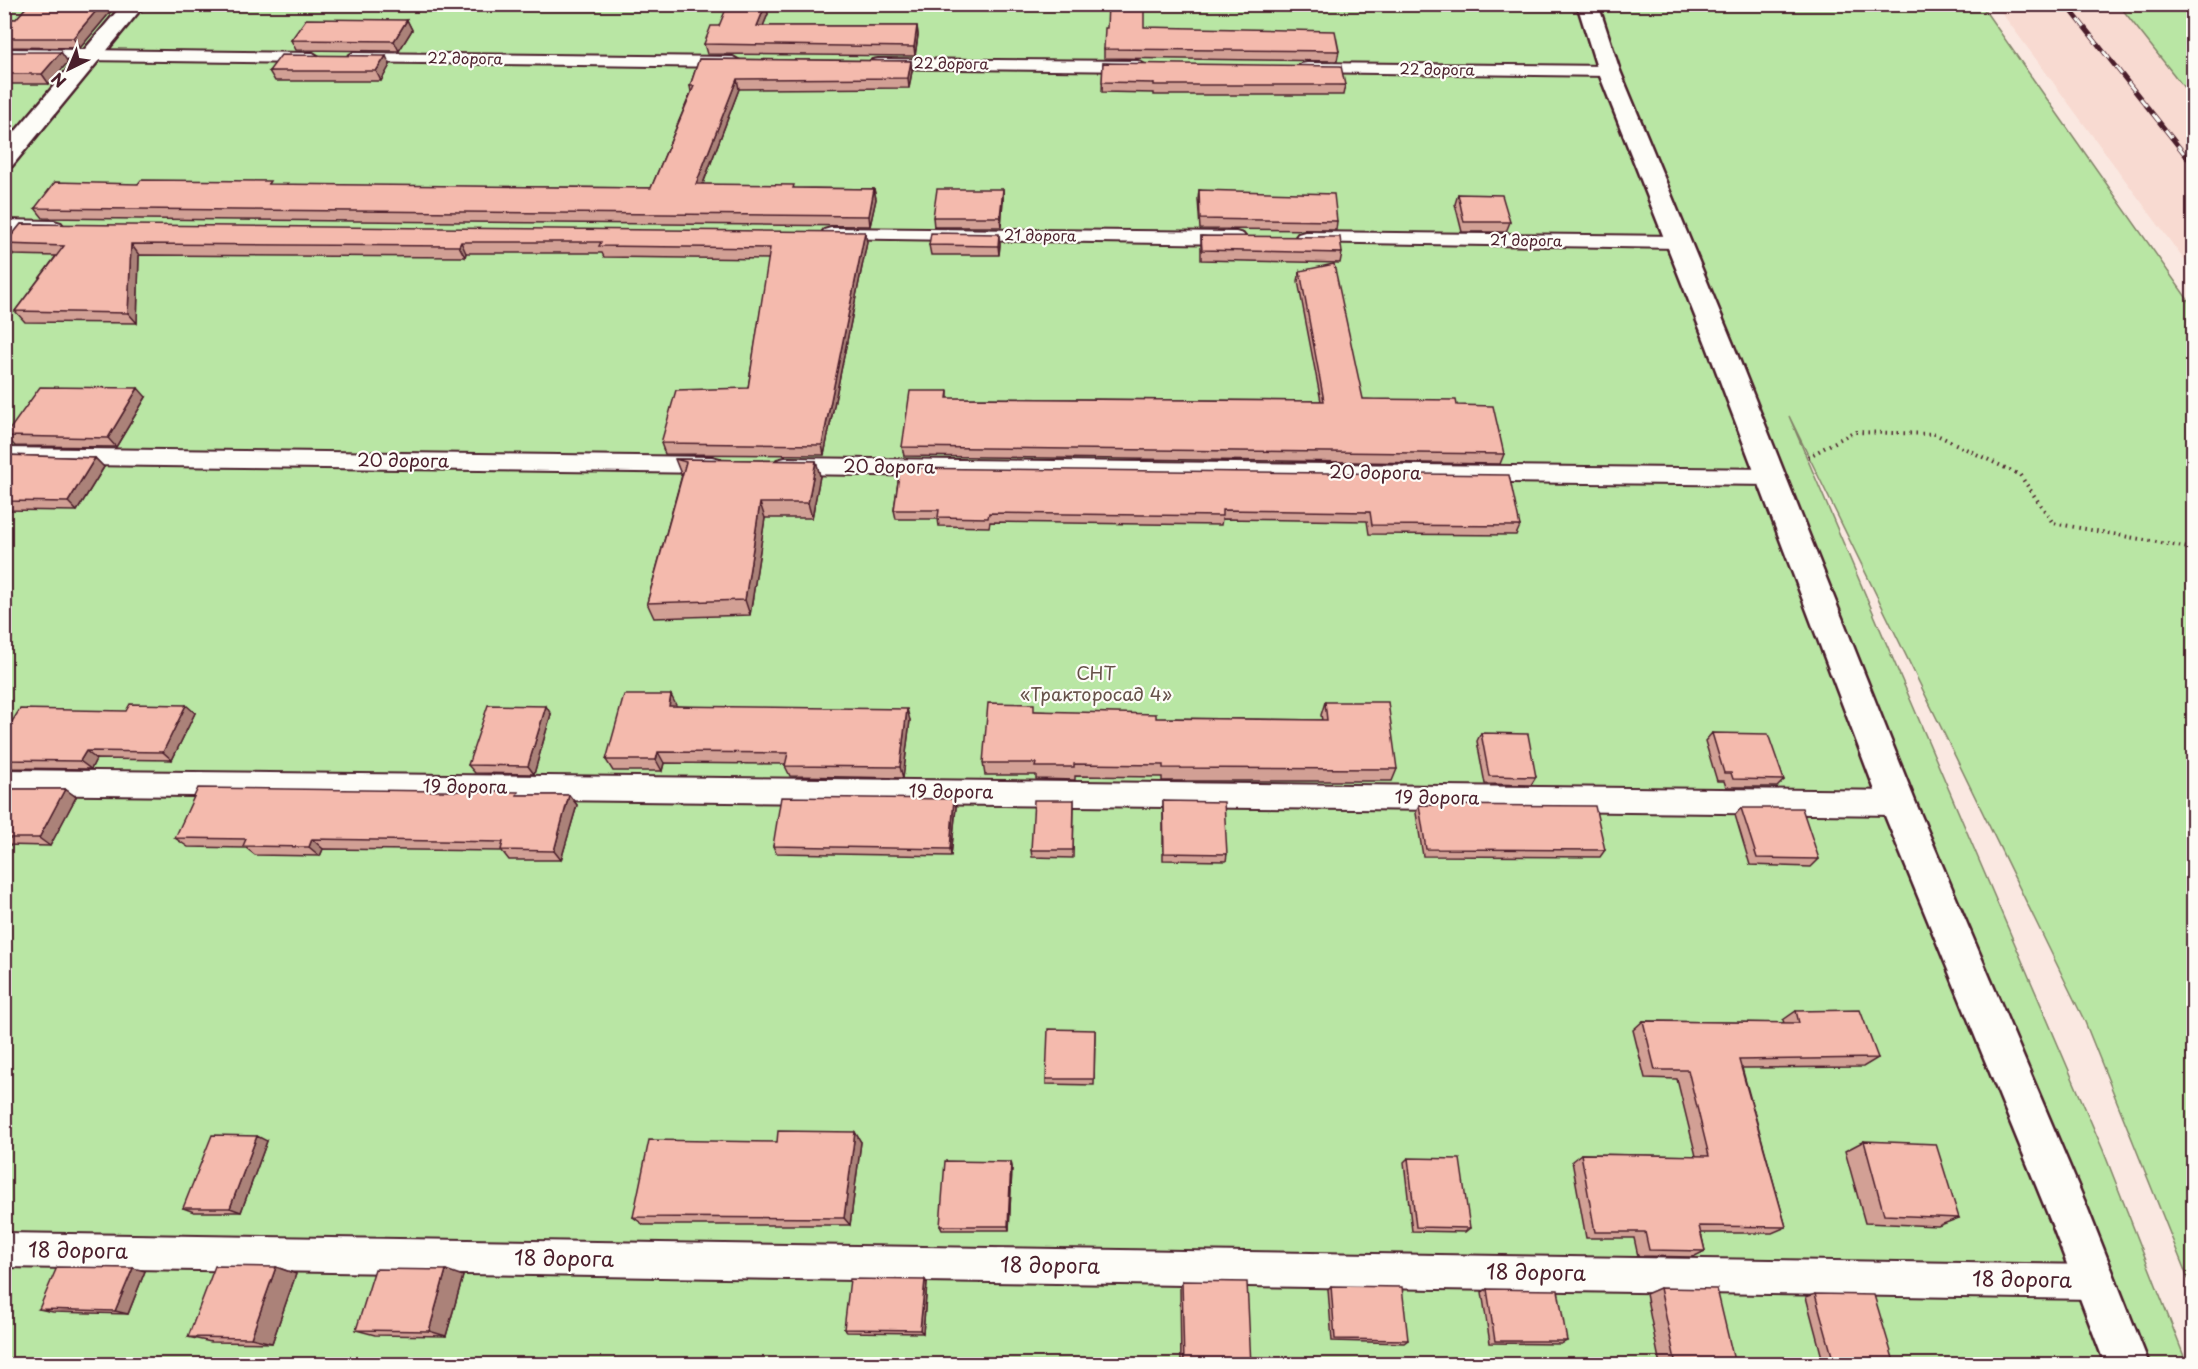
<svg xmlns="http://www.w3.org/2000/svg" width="2198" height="1369" font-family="'Playpen Sans',sans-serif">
<rect width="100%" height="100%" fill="#fae8e1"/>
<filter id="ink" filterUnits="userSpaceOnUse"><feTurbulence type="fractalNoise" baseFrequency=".0167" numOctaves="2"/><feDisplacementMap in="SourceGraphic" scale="12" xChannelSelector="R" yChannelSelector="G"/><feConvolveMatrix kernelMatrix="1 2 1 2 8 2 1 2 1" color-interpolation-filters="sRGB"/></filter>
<g filter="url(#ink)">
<path fill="#f8dad1" d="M1996,5h123l74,94v173z"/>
<path fill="#b9e6a4" stroke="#828268" stroke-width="1.5" d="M5,5h1976l212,302v984l-108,-269 -296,-606 314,734 84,214h-2182z
M2119,5h74v94z"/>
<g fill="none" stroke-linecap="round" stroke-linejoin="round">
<g stroke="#4a1f2b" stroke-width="4">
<path id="lane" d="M4,49l309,4 8,5 -8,5 -309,-4z
M353,53l380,4 9,5 -9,5 -386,-5 -2,-4z
M878,59l260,2 9,5 -9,5 -266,-3 -3,-4 3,-4z
M1307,63l302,3 9,5 -9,5 -308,-4 -3,-4 3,-4z
M4,220l50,1 7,2 3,4 -3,4 -7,2 -50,-1z
M831,228l405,4 7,2 3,4 -3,4 -7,2 -412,-6 -3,-4 3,-4z
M1305,232l375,4 7,2 3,4 -3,4 -7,2 -382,-6 -3,-4 3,-4z
M4,448l708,9 8,2 3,6 -3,6 -8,2 -708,-9z
M785,458l988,11 8,2 3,6 -3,6 -8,2 -988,-11 -8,-2 -3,-6 3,-6z
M4,770l1894,21 10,4 4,8 -4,8 -10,4 -1894,-21z
M4,1233l2092,32 12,5 5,12 -5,12 -12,5 -2092,-32z"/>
</g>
<g stroke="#4a1f2b" stroke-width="5">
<path id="street" d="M123,4h22l-133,162 -8,2v-23z
M1577,4h21l22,67 113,273 182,457 172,406 62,157h-44l-54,-142 -172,-421 -173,-457 -108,-273z"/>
</g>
<path stroke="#4a1f2b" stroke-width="4" stroke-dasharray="1.5 4.5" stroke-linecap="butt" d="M1808,457l45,-25 82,2 85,41 33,48 141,26"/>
<use href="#lane" fill="#fdfcf7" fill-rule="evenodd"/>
<use href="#street" fill="#fdfcf7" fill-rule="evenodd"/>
<g stroke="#4a1f2b" stroke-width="4.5">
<path id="rail" d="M2066,4l128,162"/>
</g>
<use href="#rail" stroke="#fdfcf7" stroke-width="3" stroke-dasharray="10" stroke-linecap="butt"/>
</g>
<path fill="#d2a095" stroke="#4a1f2b" stroke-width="1.5" d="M29,4h88l-37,44 -76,-1v-28h12z
M766,4l2,10 -5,12h154l1,9 -3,21 -208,-2 -3,-10 15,-18z
M407,20l5,10 -13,21 -103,-1 -5,-10z
M1144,27l195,24 -2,10 -233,-3v-9z
M4,52l64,10 -19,22h-45z
M699,59l212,2 1,10 -3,17 -170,1 -36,95 92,4 79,1 2,10 -6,27 -827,-8 -8,-10 103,-24 513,4 40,-96 -1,-6z
M1103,63l242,22 -2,10h-189v-2l-52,-1z
M390,65l-9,16h-106l-6,-10z
M1003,189v10l-2,28h-67l-1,-10z
M1199,190l138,31 -1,9 -136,-1 -2,-30z
M1458,194l52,28 -4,10h-44l-7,-28z
M21,224l846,18 -43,213 -159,-1 -4,-11 87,-55 21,-129 -165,-2 -2,-4h-136l-1,4 -326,-2 -2,68 -112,-1 -10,-11 41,-55 -42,-1 -9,-11z
M1201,236l141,17 -2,10 -139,-3z
M1000,244l-1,11h-68l-2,-10z
M1300,271l63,128 94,6 47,49 -4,10 -596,-8 -2,-9 46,-56v7l373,3 -23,-120z
M146,397l-30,50 -101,-1 -10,-10z
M4,455l91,3 9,9 -27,44 -73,-1z
M675,459l141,2 4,15 -8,42h-47l-15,97 -96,3 -7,-15 35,-128 -1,-1z
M900,468l620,58 -4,9 -147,-1 -2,-13 -145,-2 -1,6 -231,-3 -1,5 -50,-1 -1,-7h-42l-2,-9z
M1325,702l72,67 -5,12h-230v-4l-87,-1v4l-39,-1v-4h-51l-2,-12 52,-52 121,7 166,2 -1,-5z
M677,706l233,14 -7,58 -113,-2 -5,-10 1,-2 -122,-1 -2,8h-49l-7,-11z
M195,713l-23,47 -76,-1 -5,10 -87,-1v-34z
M551,714l-17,60 -59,-1 -7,-8z
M1481,733l55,44 -5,8 -46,-1 -8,-43z
M1712,733l72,47 -7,7h-51l-2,-6h-7l-12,-40z
M4,789h61l11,8 -26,49 -46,-1z
M520,795h49l8,10 -16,55h-52l-7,-9 -179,-2 -3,7 -65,-1 -9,-7 -58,-1 -13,-9z
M954,799l2,8 -5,49 -175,-3 -3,-7z
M1074,800l-1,58 -41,-1 -1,-7z
M1163,801l64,53 -1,7 -63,-1z
M1419,805l186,45 -5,7 -177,-1 -7,-43z
M1741,808l78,51 -8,8 -61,-2 -15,-50z
M1796,1011l82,47 -15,9 -121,1 44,159 -14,6h-71l4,18 -12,6 -55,-1 -4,-18h-48l-14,-77 9,-7 115,2 -19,-77 -32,-1 -12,-48 10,-9 141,2 -1,-3z
M1095,1030l-1,55 -48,-1v-5z
M267,1141l-26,71h-47l-11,-4z
M1864,1141l95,77 -21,8 -73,-3 -20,-72z
M777,1142h84l-11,83h-206l-11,-8z
M1408,1158l62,70 -5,4 -53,-1 -8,-69z
M1011,1162l1,5 -3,63h-67l-2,-4z
M276,1267l20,7 -24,69 -61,-1 -23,-5z
M145,1271l-17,43 -75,-2 -14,-3z
M463,1276l-17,60 -71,-1 -19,-5z
M925,1280l2,3 -4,50 -76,-1 -3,-3z
M1182,1281l69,84h-70l-1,-78z
M1331,1286l77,54 -4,3 -72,-2 -4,-52z
M1660,1288l75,77h-75l-14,-71z
M1487,1289l80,52 -6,3 -71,-1 -8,-51z
M1815,1294l80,71h-71l-18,-68z"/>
<path fill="#ab8279" stroke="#4a1f2b" stroke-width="1.5" d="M102,4h15l-37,44 -7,-10z
M766,4l2,10 -9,22 -2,-10z
M407,20l5,10 -13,21 -5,-10z
M917,26l1,9 -3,21 -1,-9z
M61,52l7,10 -19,22 -7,-10z
M386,56l4,9 -9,16 -5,-10z
M911,61l1,10 -3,17 -1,-10z
M737,79l2,10 -40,105 -3,-10z
M874,189l2,10 -6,27 -1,-10z
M1003,189v10l-2,28 -1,-10z
M865,232l2,10 -43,213 -2,-10z
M999,234l1,10 -1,11 -1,-9z
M461,242l5,11 -1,4 -6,-11z
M131,244l8,11 -2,68 -9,-10z
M138,388l8,9 -30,50 -8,-9z
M95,458l9,9 -27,44 -9,-9z
M816,461l4,15 -8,42 -4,-15z
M760,503l5,15 -15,97 -5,-15z
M671,695l6,12 -8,-1z
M186,705l9,8 -23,47 -9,-8z
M546,706l5,8 -17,60 -6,-8z
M907,709l3,11 -7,58 -3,-11z
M86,751l10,8 -5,10 -11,-8z
M658,752l6,11 -2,8 -6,-11z
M65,789l11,8 -26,49 -11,-8z
M569,795l8,10 -16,55 -7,-9z
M954,799l2,8 -5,49 -1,-7z
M312,839l11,10 -3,7 -11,-9z
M855,1132l6,10 -11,83 -6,-7z
M257,1136l10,5 -26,71 -11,-4z
M1011,1162l1,5 -3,63 -1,-4z
M276,1267l20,7 -24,69 -21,-5z
M133,1268l12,3 -17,43 -13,-3z
M446,1270l17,6 -17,60 -17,-5z
M925,1280l2,3 -4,50 -3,-3z"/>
<path fill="#f4baad" stroke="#4a1f2b" stroke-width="1.5" d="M29,4h73l-29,34h-69v-19h12z
M728,4h38l-9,22h160l-3,21 -210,-3 7,-18h8z
M1108,4h36v23l191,4 4,20 -235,-2 1,-21h2z
M306,19l101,1 -13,21 -103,-1z
M4,52h57l-19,22h-38z
M281,55l105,1 -10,15h-107z
M699,59l212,2 -3,17 -171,1 -41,105 98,1 -1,3 81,1 -5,27 -834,-8 20,-26 83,2 3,-4 129,1 -2,3 383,4 43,-102h-4z
M1103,63l238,3 4,19h-191v-2l-52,-1z
M937,189h66l-3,28h-67z
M1199,190l135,4 3,27 -137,-2z
M1458,194l44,1 8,27h-46z
M21,224l844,8 -43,213 -161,-2 15,-53 72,-2 22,-140 -171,-2 2,-4h-140l-2,4 -328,-2 -3,69 -113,-2 49,-65 -59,-2z
M931,233l68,1 -1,12 -69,-1z
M1201,236l139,1 2,16 -140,-3z
M1334,264l29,135 93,1 1,5 36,1 11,48 -602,-7 8,-56h38l-1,7 377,3 -24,-130z
M40,387l98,1 -30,50 -103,-2z
M4,455l91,3 -27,44 -64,-1z
M675,459l141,2 -8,42h-48l-15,97 -98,3 39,-141z
M900,468l609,7 11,51 -148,-1 -2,-13 -148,-2v6l-233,-3 -1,5 -50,-1 1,-7h-45z
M624,695h47l-2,11 238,3 -7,58 -115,-1 3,-13 -130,-1 -2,8h-50z
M1325,702h63l9,67 -234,-1v-3l-89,-1v3h-39l1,-4h-53l5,-60 46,1v7l122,3v4l171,2z
M130,704l56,1 -23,47 -77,-1 -6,10 -76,-1v-26l16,-25 106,2z
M488,705l58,1 -18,60 -60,-1z
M1481,733l47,1 8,43 -47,-1z
M1712,733l56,1 16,46 -51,-1 -2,-6h-7z
M198,788l320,4 -1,3h52l-15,56 -53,-1 2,-8 -191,-3 -3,8 -66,-1 3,-7 -71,-1z
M4,789h61l-26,49h-35z
M781,797l173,2 -4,50 -177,-3z
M1034,800h40l-1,50h-42z
M1163,801l61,1 3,52 -63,-1z
M1419,805l176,1 10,44 -179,-1z
M1741,808h61l17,51 -62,-1z
M1860,1010l18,48 -139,2 47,167 -87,-1 6,25 -56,-1 -4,-18h-50l-14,-78 128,2 -21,-86h-33l-12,-49 156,2 -3,-12z
M1048,1029l47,1 -1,49h-48z
M778,1131l77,1 -11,86 -211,-1 16,-77 128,2z
M212,1135l45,1 -27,72h-47z
M1864,1141l72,3 23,74 -75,-3z
M1408,1158l52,1 10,69 -54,-1z
M945,1161l66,1 -3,64h-68z
M215,1266l61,1 -25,71 -63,-1z
M57,1267l76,1 -18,43 -76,-2z
M375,1269l71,1 -17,61 -73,-1z
M850,1279l75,1 -5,50 -76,-1z
M1182,1281l65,1 4,83h-67z
M1331,1286l71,1 6,53 -73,-1z
M1660,1288l57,1 18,76h-59z
M1487,1289l71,1 9,51h-72z
M1815,1294l59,1 21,70 -61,-2z"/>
</g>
<g text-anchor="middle" stroke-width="4.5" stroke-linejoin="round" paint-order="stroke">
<g font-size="15" fill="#4a1f2b" stroke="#fdfcf7">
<text transform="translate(465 59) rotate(1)" y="5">22 дорога</text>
<text transform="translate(951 64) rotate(1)" y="5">22 дорога</text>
<text transform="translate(1437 70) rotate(1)" y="5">22 дорога</text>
<text transform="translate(1040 236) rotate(1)" y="5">21 дорога</text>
<text transform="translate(1526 241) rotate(1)" y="5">21 дорога</text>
</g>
<g font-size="18" fill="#4a1f2b" stroke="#fdfcf7">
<text transform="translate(403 461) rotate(1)" y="6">20 дорога</text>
<text transform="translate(889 467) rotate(1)" y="6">20 дорога</text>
<text transform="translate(1375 473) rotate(1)" y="6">20 дорога</text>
<text transform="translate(465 787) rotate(1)" y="6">19 дорога</text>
<text transform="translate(951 792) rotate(1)" y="6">19 дорога</text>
<text transform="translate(1437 798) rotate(1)" y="6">19 дорога</text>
</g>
<g font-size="18" fill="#665149" stroke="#fdfcf7">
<text x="1096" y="680">СНТ<tspan x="1096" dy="21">«Тракторосад 4»</tspan></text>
</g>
<g font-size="21" fill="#4a1f2b" stroke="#fdfcf7">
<text transform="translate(78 1251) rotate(1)" y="7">18 дорога</text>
<text transform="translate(564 1259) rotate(1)" y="7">18 дорога</text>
<text transform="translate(1050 1266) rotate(1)" y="7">18 дорога</text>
<text transform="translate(1536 1273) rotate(1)" y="7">18 дорога</text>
<text transform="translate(2022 1280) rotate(1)" y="7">18 дорога</text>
</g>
</g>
<rect width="2198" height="1369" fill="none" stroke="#fdfcf7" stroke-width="24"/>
<rect x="12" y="12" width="2174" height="1345" fill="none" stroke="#4a1f2b" stroke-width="2" filter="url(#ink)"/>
<g transform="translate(69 69) rotate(223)" stroke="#fdfcf7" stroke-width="4.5" paint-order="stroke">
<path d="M0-4.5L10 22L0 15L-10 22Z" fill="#4a1f2b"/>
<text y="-9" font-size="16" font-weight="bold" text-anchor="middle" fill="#4a1f2b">N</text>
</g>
</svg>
